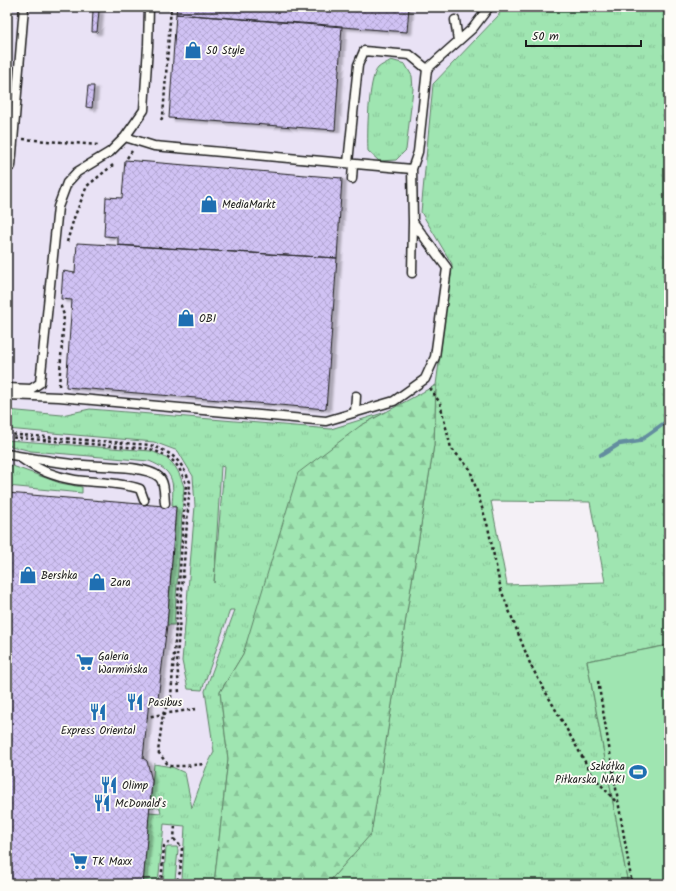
<svg xmlns="http://www.w3.org/2000/svg" width="676" height="891" font-family="Kalam,sans-serif">
<defs>
<pattern id="grass-tufts" width="24" height="20" patternUnits="userSpaceOnUse"><rect width="24" height="20" fill="#9fe5b1"/><path d="M3 7l-1-3M5 7V3M7 7l1-3M15 17l-1-3M17 17v-4M19 17l1-3" fill="none" stroke="#88c498"/></pattern>
<pattern id="forest-firs" width="22" height="20" patternUnits="userSpaceOnUse"><rect width="22" height="20" fill="#9fe5b1"/><path d="M5 1l3.5 6h-7zM16 11l3.5 6h-7z" fill="#88c498"/></pattern>
<pattern id="building-cross-hatch" width="8" height="8" patternUnits="userSpaceOnUse"><rect width="8" height="8" fill="#d0c2f4"/><path d="M0 0l8 8M0 8l8-8" fill="none" stroke="#b2a6d1"/></pattern>
<filter id="shadow"><feDropShadow dx="4.5" dy="2.5" stdDeviation="1" flood-color="#0004"/></filter>
</defs>
<rect width="100%" height="100%" fill="#f4f0f6"/>
<filter id="ink" filterUnits="userSpaceOnUse"><feTurbulence type="fractalNoise" baseFrequency=".025" numOctaves="2"/><feDisplacementMap in="SourceGraphic" scale="8" xChannelSelector="R" yChannelSelector="G"/><feConvolveMatrix kernelMatrix="1 2 1 2 8 2 1 2 1" color-interpolation-filters="sRGB"/></filter>
<g filter="url(#ink)">
<path fill="#e9e2f5" d="M7,7h492l-1,9 -65,68 -12,128 31,52 -11,102 -5,19 -76,41 -140,266 8,67 -14,125h-207z"/>
<path fill="url(#grass-tufts)" stroke="#5e8066" fill-rule="evenodd" d="M503,7h166v638l-82,16 41,223h-301l44,-51 63,-388 2,-60 16,-121 -31,-52 12,-128 65,-68zM491,501l99,1 15,80 -98,3z
M391,60l14,4 7,12 1,13 -7,61 -10,10 -17,1 -11,-10c-1,-15 0,-73 10,-83 3,-3 9,-5 13,-8z
M90,409l241,20 55,-17 -26,14 -117,228 -23,38 8,67 -14,125h-35l3,-5 3,-53 -21,-2 -6,60h-15l6,-72 12,1 -1,-5 -10,-1 4,-43 18,3 13,6 7,35 14,-40 8,-16 -9,-61 30,-81h-5l-28,80 -14,-1 -6,-28 13,-155 -2,-30 -8,-13 -7,-12 -24,-9 -147,-13v-19l55,5zM221,466l3,1 -10,116z
M7,440l144,11c21,8 26,14 33,36l-10,138h-7l9,-118 -4,-2c2,-24 2,-34 -23,-44l-118,-10 -24,-6z
M7,464l53,19 22,4v6l-75,-7z
M168,847h9l1,3 -3,30 -2,4h-10l3,-36z"/>
<path fill="url(#forest-firs)" stroke="#5e8066" d="M436,385l-2,60 -63,389 -44,50h-113l14,-125 -8,-67 23,-38 55,-181 62,-47z"/>
<path fill="#9fe5b1" stroke="#5e8066" d="M669,645v239h-41l-41,-223z"/>
<g fill="none" stroke-linecap="round" stroke-linejoin="round">
<path stroke="#648d9f" stroke-width="4.5" d="M601,455l18,-11 20,-3 30,-21"/>
</g>
<path fill="url(#building-cross-hatch)" stroke="#1c1c1c" filter="url(#shadow)" d="M177,7h232l-2,25 -231,-18z
M93,10l6,1 -2,21h-5z
M176,14l166,12 -7,104 -166,-12z
M88,86h6l-2,22 -6,-1z
M125,160l217,18 -5,80 -219,-13v-8l-14,-1 2,-39 16,1z
M77,243l260,15 -11,151 -260,-22 6,-87 -11,-1 2,-28 12,2z
M7,493l169,14 -9,118 -9,74 -9,2 -6,57 4,3 5,20 -9,103h-136z"/>
<g fill="none" stroke-linecap="round" stroke-linejoin="round">
<g stroke="#1c1c1c" stroke-width="11">
<path id="service" d="M455,20l3,21
M125,137l29,9 258,23
M348,163l10,-98 6,-14 46,4 17,14
M11,166l13,-159
M352,179l1,-15
M412,273l1,-51
M7,388l24,1 9,-6 18,-176 9,-24 10,-11 33,-20 15,-15 19,-27 4,-64 1,-39
M7,395l52,2 267,24 68,-20 31,-22 10,-22 12,-89 -34,-46 -1,-53 6,-17 9,-83 46,-41 16,-21
M355,412l1,-16
M7,454c21,4 43,7 64,10 21,3 74,0 88,13 6,5 5,18 6,26
M21,458c15,11 35,19 54,22 22,3 44,2 65,9l4,11"/>
</g>
<path stroke="#1c1c1c" stroke-width="2.5" stroke-dasharray="3 3" stroke-linecap="butt" d="M161,120l2,-4 8,-109
M23,139l75,6
M127,158l5,-7
M67,242l7,-24 13,-32 26,-21
M59,386l5,-71 -4,-11
M430,388l10,15 11,45 19,21 18,58 13,63 30,76 62,110 24,27
M7,434l143,11c23,8 30,14 40,37l-13,175 2,37
M7,437l143,12c22,8 28,13 36,35l-15,213 -8,17 -16,3
M598,681l34,203
M196,709l-33,5 -5,38 11,14h15l21,-2
M174,839l8,9 -2,24 -4,12
M161,884l3,-38 10,-7 1,-14"/>
<use href="#service" stroke="#fdfcf7" stroke-width="8"/>
</g>
</g>
<defs>
<g id="shop-bare" transform="scale(1.38)"><path d="M-5-2.5h2.3a2.7 3.5 0 0 1 5.4 0H5L5.5 6h-11ZM-1.5-2.5h3a1.5 2.3 0 0 0-3 0Z" fill="#1f6fb2" stroke="#fdfcf7" stroke-width="2.5" paint-order="stroke"/></g>
<g id="supermarket-bare" transform="scale(1.38)"><path d="M-6-5.5h2.5l.6 2H6L4.5 2H-2.5L-4.4-4H-6ZM-1.5 3.2a1.3 1.3 0 1 0 .1 0ZM3 3.2a1.3 1.3 0 1 0 .1 0Z" fill="#1f6fb2" stroke="#fdfcf7" stroke-width="2.5" paint-order="stroke"/></g>
<g id="restaurant-bare" transform="scale(1.38)"><path d="M-5-6h1v4h1v-4h1v4h1v-4h1v5L-1.5 .5V6h-2V.5L-5-1ZM5-6V6H3V1.5H1.5Q1.5-4 5-6Z" fill="#1f6fb2" stroke="#fdfcf7" stroke-width="2.5" paint-order="stroke"/></g>
<g id="stadium-bare" transform="scale(1.38)"><path d="M0-5a6.5 5 0 1 0 0 10a6.5 5 0 1 0 0-10ZM-3.5-1.8h7v3.6h-7Z" fill="#1f6fb2" stroke="#fdfcf7" stroke-width="2.5" paint-order="stroke"/></g>
</defs>
<g fill-rule="evenodd">
<use href="#shop-bare" x="193" y="50"/>
<use href="#shop-bare" x="209" y="204"/>
<use href="#shop-bare" x="186" y="318"/>
<use href="#shop-bare" x="28" y="575"/>
<use href="#shop-bare" x="97" y="582"/>
<use href="#supermarket-bare" x="85" y="662"/>
<use href="#restaurant-bare" x="135" y="702"/>
<use href="#restaurant-bare" x="98" y="712"/>
<use href="#stadium-bare" x="638" y="772"/>
<use href="#restaurant-bare" x="109" y="785"/>
<use href="#restaurant-bare" x="102" y="803"/>
<use href="#supermarket-bare" x="79" y="861"/>
</g>
<g text-anchor="middle" stroke-width="3.5" stroke-linejoin="round" paint-order="stroke">
<g font-size="11" fill="#1c1c1c" stroke="#fdfcf7" text-anchor="start">
<text x="206" y="54">50 Style</text>
<text x="222" y="208">MediaMarkt</text>
<text x="199" y="322">OBI</text>
<text x="41" y="579">Bershka</text>
<text x="110" y="586">Zara</text>
<text x="98" y="660">Galeria<tspan x="98" dy="13">Warmińska</tspan></text>
<text x="148" y="706">Pasibus</text>
<text x="98" y="734" text-anchor="middle">Express Oriental</text>
<text x="625" y="770" text-anchor="end">Szkółka<tspan x="625" dy="13">Piłkarska NAKI</tspan></text>
<text x="122" y="789">Olimp</text>
<text x="115" y="807">McDonald's</text>
<text x="92" y="865">TK Maxx</text>
</g>
</g>
<rect width="676" height="891" fill="none" stroke="#fdfcf7" stroke-width="24"/>
<rect x="12" y="12" width="652" height="867" fill="none" stroke="#1c1c1c" stroke-width="1.5" filter="url(#ink)"/>
<path d="M526 40v6h115v-6" fill="none" stroke="#1c1c1c" stroke-width="2"/>
<text x="532" y="40" font-size="12" fill="#1c1c1c" stroke="#fdfcf7" stroke-width="3" paint-order="stroke">50 m</text>
</svg>
